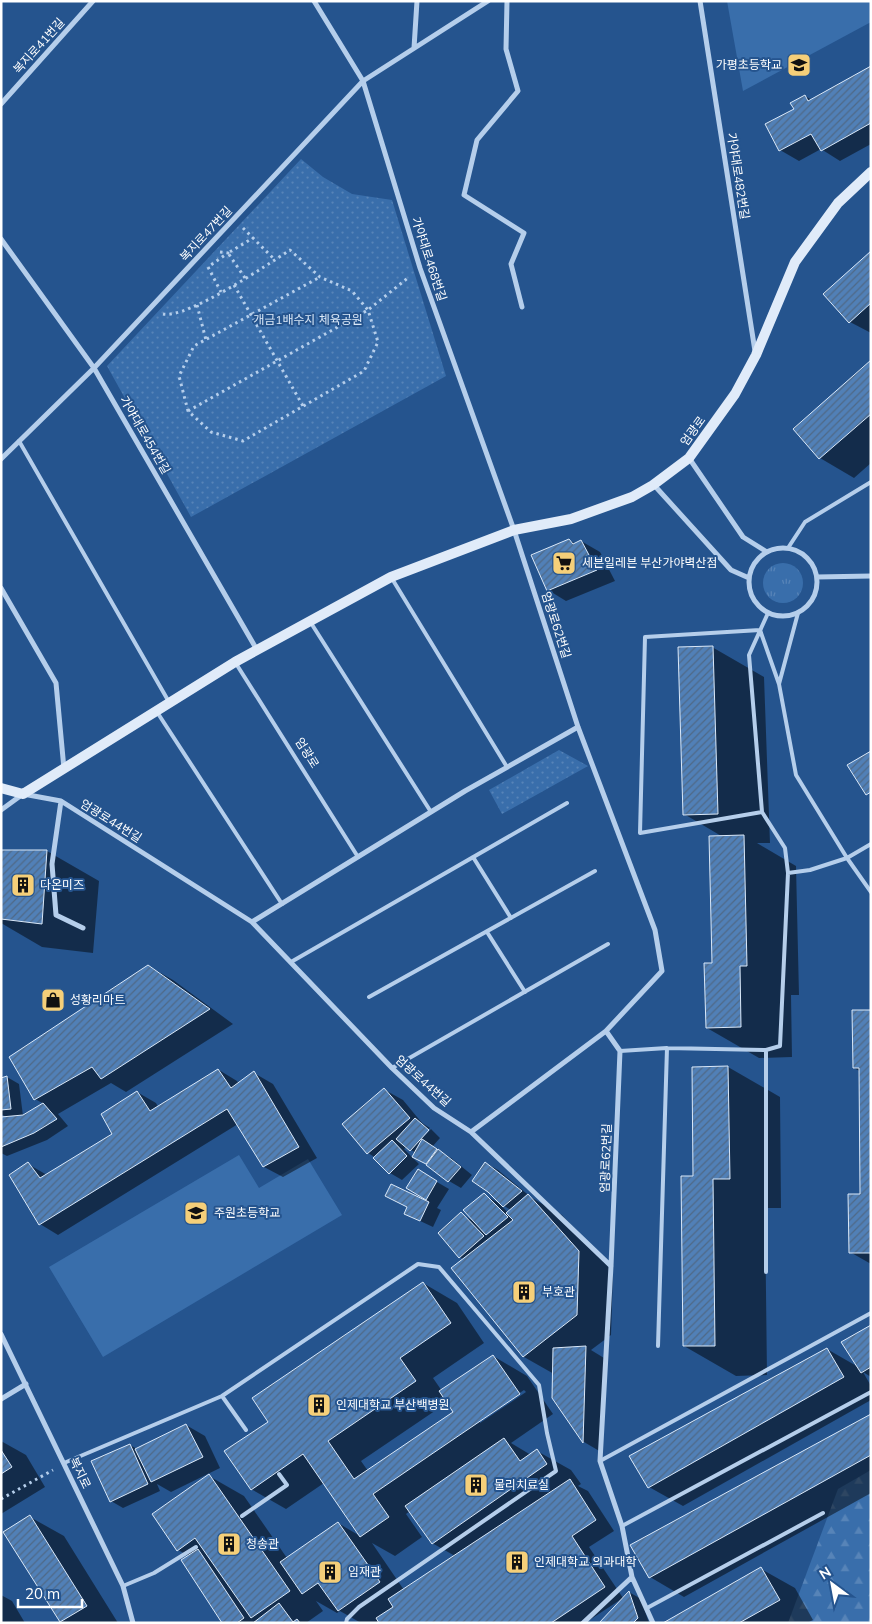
<svg xmlns="http://www.w3.org/2000/svg" width="872" height="1624" font-family="Mulish,'Noto Sans KR',sans-serif">
<defs>
<pattern id="grass-tufts" width="24" height="20" patternUnits="userSpaceOnUse" patternTransform="scale(1.25)"><rect width="24" height="20" fill="#396eab"/><path d="M3 7l-1-3M5 7V3M7 7l1-3M15 17l-1-3M17 17v-4M19 17l1-3" fill="none" stroke="#5784b8"/></pattern>
<pattern id="forest-firs" width="22" height="20" patternUnits="userSpaceOnUse" patternTransform="scale(1.25)"><rect width="22" height="20" fill="#396eab"/><path d="M5 1l3.5 6h-7zM16 11l3.5 6h-7z" fill="#5784b8"/></pattern>
<pattern id="park-dots" width="8" height="8" patternUnits="userSpaceOnUse" patternTransform="scale(1.25)"><rect width="8" height="8" fill="#396eab"/><path d="M2 2h.1M6 6h.1" fill="none" stroke="#5784b8" stroke-width="1.8" stroke-linecap="round"/></pattern>
<pattern id="building-hatch" width="6" height="6" patternUnits="userSpaceOnUse" patternTransform="scale(1.25)"><rect width="6" height="6" fill="#5180b7"/><path d="M-1 1l2-2M0 6l6-6M5 7l2-2" fill="none" stroke="#4f6987"/></pattern>
</defs>
<rect width="100%" height="100%" fill="#25548e"/>
<path fill="url(#grass-tufts)" d="M763 583a20 20 0 1 1 40 0a20 20 0 1 1-40 0Z"/>
<path fill="url(#forest-firs)" d="M871,1470v153h-83l50,-134z"/>
<path fill="url(#park-dots)" d="M301,159l22,18 29,17 40,6 54,176 -255,141 -84,-151z
M559,750l29,16 -86,48 -13,-24z"/>
<path fill="#396eab" d="M727,1h144v21l-128,69z
M239,1155l20,33 49,-29 34,56 -239,142 -54,-90z"/>
<path fill="#0007" fill-rule="evenodd" d="M871,68v76l-31,17 -19,-12 -22,12 -19,-11 16,-41 9,-13 7,4z
M871,253v80l-21,-11z
M871,362v101l-17,15 -34,-20 -26,-29z
M569,540l7,4 5,-3 19,11 15,29 -49,20 -18,-11z
M712,647l52,30 6,166h-13l39,23 3,129h-8l1,62 -33,1 -52,-30 7,-64 9,-127 -39,-23z
M1,851h46l52,30 -6,72 -51,-6 -41,-24z
M148,966l25,14 60,44 -107,68 -15,-9 -53,31 10,12 -21,14 -40,16 -6,-3v-34l7,-1 -7,-4v-35l6,-2 12,7 4,32 21,-12 -9,-5z
M871,1012v252l-21,-12 11,-57v-123l-7,-4z
M728,1067l52,30 1,111h-16l2,167 -31,1 -52,-30 10,-169z
M219,1070l18,11 2,3 15,-11 19,11 44,74 -34,19 -19,-10 -26,-43 -180,111 -18,-11 -12,-60 19,11 67,-41 23,-42 19,11 2,4z
M385,1090l18,10 19,23 8,5 -26,21 15,15 -17,16 -12,-7 -14,-15 -8,-5z
M431,1129l9,9 -8,9 19,11 21,17 -11,13 -12,-7 -21,-17 -14,-8 2,-3 -5,-3z
M485,1163l13,7 34,28 30,17 51,57 -2,63 -20,15 13,8 -3,94 -17,-10 -31,-44 1,-24 -30,-17 -71,-89 11,-8 -4,-3 1,-43 14,8 9,-27 15,8 9,10 3,-3 -10,-6z
M418,1171l31,18 -12,19 4,2 -8,17 -15,-7 -9,-13 19,-4 1,-1 -21,-14z
M423,1283l34,20 27,40 -51,35 9,13 51,-35 34,20 26,38 -42,29 20,12 6,-4 34,19 10,14 -3,2 10,5 26,40 -25,16 34,51 -38,25h-224l-21,-12 -3,2 -21,-12 7,10 -17,12h-83l-34,-67 -11,-6 31,-74 35,20 43,62 51,-35 22,13 -36,-53 -38,26 -35,-20 19,-67zM524,1390l2,2 -46,31v-3zM448,1402l7,10 -87,59 -7,-10zM410,1511l22,32 23,13 -51,34 -32,-47 23,13 27,-19 -16,-23z
M871,1327v50l-8,-5 8,14v14l-188,106 -34,-19 178,-138 33,19z
M871,1416v77l-187,104 -34,-20z
M186,1425l19,11 15,32 -49,24 -14,-8 3,7 -37,17 -12,-7 19,-56 7,4z
M1,1441l25,14 19,32 -44,27z
M30,1517l34,19 54,87h-55l-2,-1z
M761,1569l34,19 18,32 -6,3h-142z
M629,1592l12,7 8,24h-49z
M1,1595l11,6 13,22h-24z"/>
<path fill="url(#building-hatch)" stroke="#dae8f8" d="M871,66v57l-50,28 -10,-17 -32,17 -14,-27 29,-15 -4,-6 15,-8 3,6z
M871,251v52l-22,20 -26,-29z
M871,360v54l-52,45 -26,-30z
M569,539l4,5 8,-4 16,30 -50,21 -16,-36z
M713,646l5,168 -35,1 -5,-168z
M871,751v41l-5,3 -19,-30z
M744,835l3,131h-7l1,61 -35,1 -2,-65h8l-3,-127z
M1,850h46l-5,74 -41,-5z
M148,965l62,44 -109,70 -9,-12 -58,33 -25,-43z
M852,1010h19v243h-22l-1,-59h12l-1,-126h-6z
M728,1066l2,113h-17l2,167h-32l-2,-170h12l-1,-109z
M218,1069l13,19 23,-17 45,76 -36,20 -36,-58 -188,116 -30,-50 19,-13 12,16 72,-44 -11,-20 36,-23 13,20z
M7,1076l4,33 -10,1v-32z
M384,1088l26,30 -43,36 -25,-30z
M43,1103l14,16 -23,14 -33,14v-30l22,-2z
M415,1118l14,12 -19,21 -14,-12z
M422,1139l15,10 -11,15 -14,-7z
M392,1140l15,16 -18,18 -16,-16z
M438,1149l23,18 -13,15 -22,-17z
M485,1162l37,29 -19,16 -15,-15 -16,-11z
M418,1169l19,12 -11,19 -20,-12z
M391,1184l38,18 -9,19 -16,-7 3,-7 -22,-11z
M484,1193l24,24 -22,18 -23,-25z
M528,1194l51,57 -2,64 -54,42 -72,-89 62,-48 -7,-7z
M461,1212l23,24 -25,22 -21,-25z
M423,1282l28,41 -51,35 16,23 -88,60 26,38 99,-67 -14,-21 54,-36 27,39 -147,100 16,23 -29,20 -57,-83 -52,36 -27,-39 44,-29 -16,-24z
M871,1325v42l-10,6 -20,-31z
M586,1346l-3,97 -31,-45 1,-50z
M827,1348l17,29 -196,111 -19,-32z
M871,1414v41l-222,123 -19,-33z
M186,1424l17,33 -52,25 -16,-33z
M504,1438l16,23 17,-12 10,15 -115,80 -27,-38z
M130,1444l18,40 -38,18 -19,-41z
M1,1450l11,17 -11,7z
M209,1474l81,117 -39,27 -56,-80 -18,13 -25,-37z
M570,1479l26,41 -24,16 33,51 -54,36h-172l-3,-5 17,-11 -5,-8z
M30,1515l57,91 -27,16 -57,-90z
M338,1522l42,60 -42,29 -20,-28 -16,11 -22,-32z
M198,1549l46,69 -7,5h-15l-41,-63z
M761,1567l19,33 -41,23h-76z
M629,1591l9,27 -5,5h-34z
M279,1603l14,19 4,-3 3,4h-47z"/>
<g fill="none" stroke-linecap="round" stroke-linejoin="round">
<path stroke="#b5ceeb" stroke-width="3" stroke-dasharray="2.5 4" stroke-linecap="butt" d="M243,228l10,10
M220,252l8,1 -20,14 13,25
M245,278l-17,-25 25,-15 22,22
M234,285l69,121
M197,305l9,35
M163,314c24,5 104,-49 127,-64l30,27 32,14 16,19 10,32 -14,29 -121,70 -32,-9 -23,-21 -9,-35 15,-30 126,-69
M188,411l180,-101 41,-33
M1,1499l52,-29"/>
<path stroke="#b5ceeb" stroke-width="4" d="M19,441l150,261
M788,548l17,-26 66,-40
M391,577l116,190
M311,623l120,189
M235,662l123,195
M779,684l19,-71
M157,712l125,192
M762,812l-122,21 5,-196 115,-7 19,54 17,91 51,83 24,34
M473,857l38,61
M788,873l22,-3 37,-12 24,-14
M487,932l38,60
M291,962l276,-159
M369,997l226,-126
M620,1051l47,-3 99,2
M392,1068l216,-124
M766,1272v-222l14,-4 8,-173 -3,-25 -23,-36 -13,-157 19,-42
M658,1346l9,-298
M222,1396l196,-132 21,3 100,118 8,48 9,38 -197,136 -12,12 -1,4
M600,1461l271,-148
M64,1463l158,-67 24,34
M242,1516l45,-31 -8,-11
M622,1526l249,-134
M123,1586l31,-13 42,-26
M647,1608l176,-95"/>
<path stroke="#b5ceeb" stroke-width="5" d="M314,1l49,80 57,187 94,262 64,197 77,203 7,41 -56,60 -135,101
M507,1l-1,48 12,42 -41,49 -13,55 60,38 -13,31 11,43
M700,1l55,350
M414,48l3,-47
M1,104l92,-103
M1,239l93,129 163,282
M689,458l54,79 24,15
M1,459l93,-91 269,-287 125,-80
M654,485l77,85 18,8
M749 582a34 34 0 1 1 68 0a34 34 0 1 1-68 0Z
M817,577l54,-1
M1,588l55,95 8,86
M61,801l-9,63 4,51 27,13
M1,810l22,-16 38,7 191,121 140,146 42,40 37,24 140,134
M252,922l213,-131 113,-64
M606,1031l14,20 -9,215 -11,195 22,65 10,51 21,46
M1,1334l122,252 10,37
M1,1399l25,-15
M583,1623l49,-46"/>
<path stroke="#e0ebf9" stroke-width="10" d="M1,788l22,6 212,-132 156,-85 123,-47 57,-11 61,-22 21,-12 36,-27 46,-64 21,-39 39,-93 43,-59 33,-31"/>
</g>
<defs>
<g id="school-square" transform="scale(1.25)"><rect x="-9" y="-9" width="18" height="18" rx="4" fill="#f5cf79" stroke="#25548e"/><path d="M0-5L7-2L0 1L-7-2ZM-4 1L0 2.5L4 1V4Q0 6-4 4Z" fill="#111"/></g>
<g id="supermarket-square" transform="scale(1.25)"><rect x="-9" y="-9" width="18" height="18" rx="4" fill="#f5cf79" stroke="#25548e"/><path d="M-6-5.5h2.5l.6 2H6L4.5 2H-2.5L-4.4-4H-6ZM-1.5 3.2a1.3 1.3 0 1 0 .1 0ZM3 3.2a1.3 1.3 0 1 0 .1 0Z" fill="#111"/></g>
<g id="building-square" transform="scale(1.25)"><rect x="-9" y="-9" width="18" height="18" rx="4" fill="#f5cf79" stroke="#25548e"/><path d="M-4-6H4V6H1V3H-1V6H-4ZM-2.5-4.3h1.7v1.8h-1.7ZM.8-4.3h1.7v1.8H.8ZM-2.5-1h1.7V.8h-1.7ZM.8-1h1.7V.8H.8Z" fill="#111"/></g>
<g id="shop-square" transform="scale(1.25)"><rect x="-9" y="-9" width="18" height="18" rx="4" fill="#f5cf79" stroke="#25548e"/><path d="M-5-2.5h2.3a2.7 3.5 0 0 1 5.4 0H5L5.5 6h-11ZM-1.5-2.5h3a1.5 2.3 0 0 0-3 0Z" fill="#111"/></g>
</defs>
<g fill-rule="evenodd">
<use href="#school-square" x="799" y="65"/>
<use href="#supermarket-square" x="564" y="563"/>
<use href="#building-square" x="23" y="885"/>
<use href="#shop-square" x="53" y="1000"/>
<use href="#school-square" x="196" y="1213"/>
<use href="#building-square" x="524" y="1292"/>
<use href="#building-square" x="319" y="1405"/>
<use href="#building-square" x="476" y="1485"/>
<use href="#building-square" x="229" y="1544"/>
<use href="#building-square" x="517" y="1562"/>
<use href="#building-square" x="330" y="1572"/>
</g>
<g text-anchor="middle" stroke-width="4" stroke-linejoin="round" paint-order="stroke">
<g font-size="12" fill="#fff" stroke="#25548e">
<text transform="translate(39 46) rotate(-48)" y="4">복지로41번길</text>
<text transform="translate(738 176) rotate(81)" y="4">가야대로482번길</text>
<text transform="translate(206 234) rotate(-47)" y="4">복지로47번길</text>
<text transform="translate(429 259) rotate(72)" y="4">가야대로468번길</text>
<text transform="translate(693 431) rotate(-54)" y="4">엄광로</text>
<text transform="translate(145 435) rotate(60)" y="4">가야대로454번길</text>
<text transform="translate(556 625) rotate(72)" y="4">엄광로62번길</text>
<text transform="translate(307 753) rotate(58)" y="4">엄광로</text>
<text transform="translate(111 821) rotate(32)" y="4">엄광로44번길</text>
<text transform="translate(423 1081) rotate(42)" y="4">엄광로44번길</text>
<text transform="translate(606 1158) rotate(-88)" y="4">엄광로62번길</text>
<text transform="translate(80 1473) rotate(64)" y="4">복지로</text>
</g>
<g font-size="12" fill="#fff" stroke="#25548e" text-anchor="start">
<text x="782" y="69" text-anchor="end">가평초등학교</text>
<text x="582" y="567">세븐일레븐 부산가야벽산점</text>
<text x="40" y="889">다온미즈</text>
<text x="70" y="1004">성황리마트</text>
<text x="214" y="1217">주원초등학교</text>
<text x="542" y="1296">부호관</text>
<text x="336" y="1409">인제대학교 부산백병원</text>
<text x="494" y="1489">물리치료실</text>
<text x="246" y="1548">청송관</text>
<text x="534" y="1566">인제대학교 의과대학</text>
<text x="348" y="1576">임재관</text>
</g>
<g font-size="12" fill="#dae8f8" stroke="#25548e">
<text x="308" y="324">개금1배수지 체육공원</text>
</g>
</g>
<rect width="872" height="1624" fill="none" stroke="#ffffff" stroke-width="5"/>
<g transform="translate(832 1584) rotate(328)" stroke="#25548e" stroke-width="4" paint-order="stroke">
<path d="M0-4L9 19L0 12L-9 19Z" fill="#ffffff"/>
<text y="-8" font-size="14" font-weight="bold" text-anchor="middle" fill="#ffffff">N</text>
</g>
<path d="M18 1599v8h64v-8" fill="none" stroke="#ffffff" stroke-width="2.5"/>
<text x="25" y="1599" font-size="15" fill="#ffffff" stroke="#25548e" stroke-width="4" paint-order="stroke">20 m</text>
</svg>
